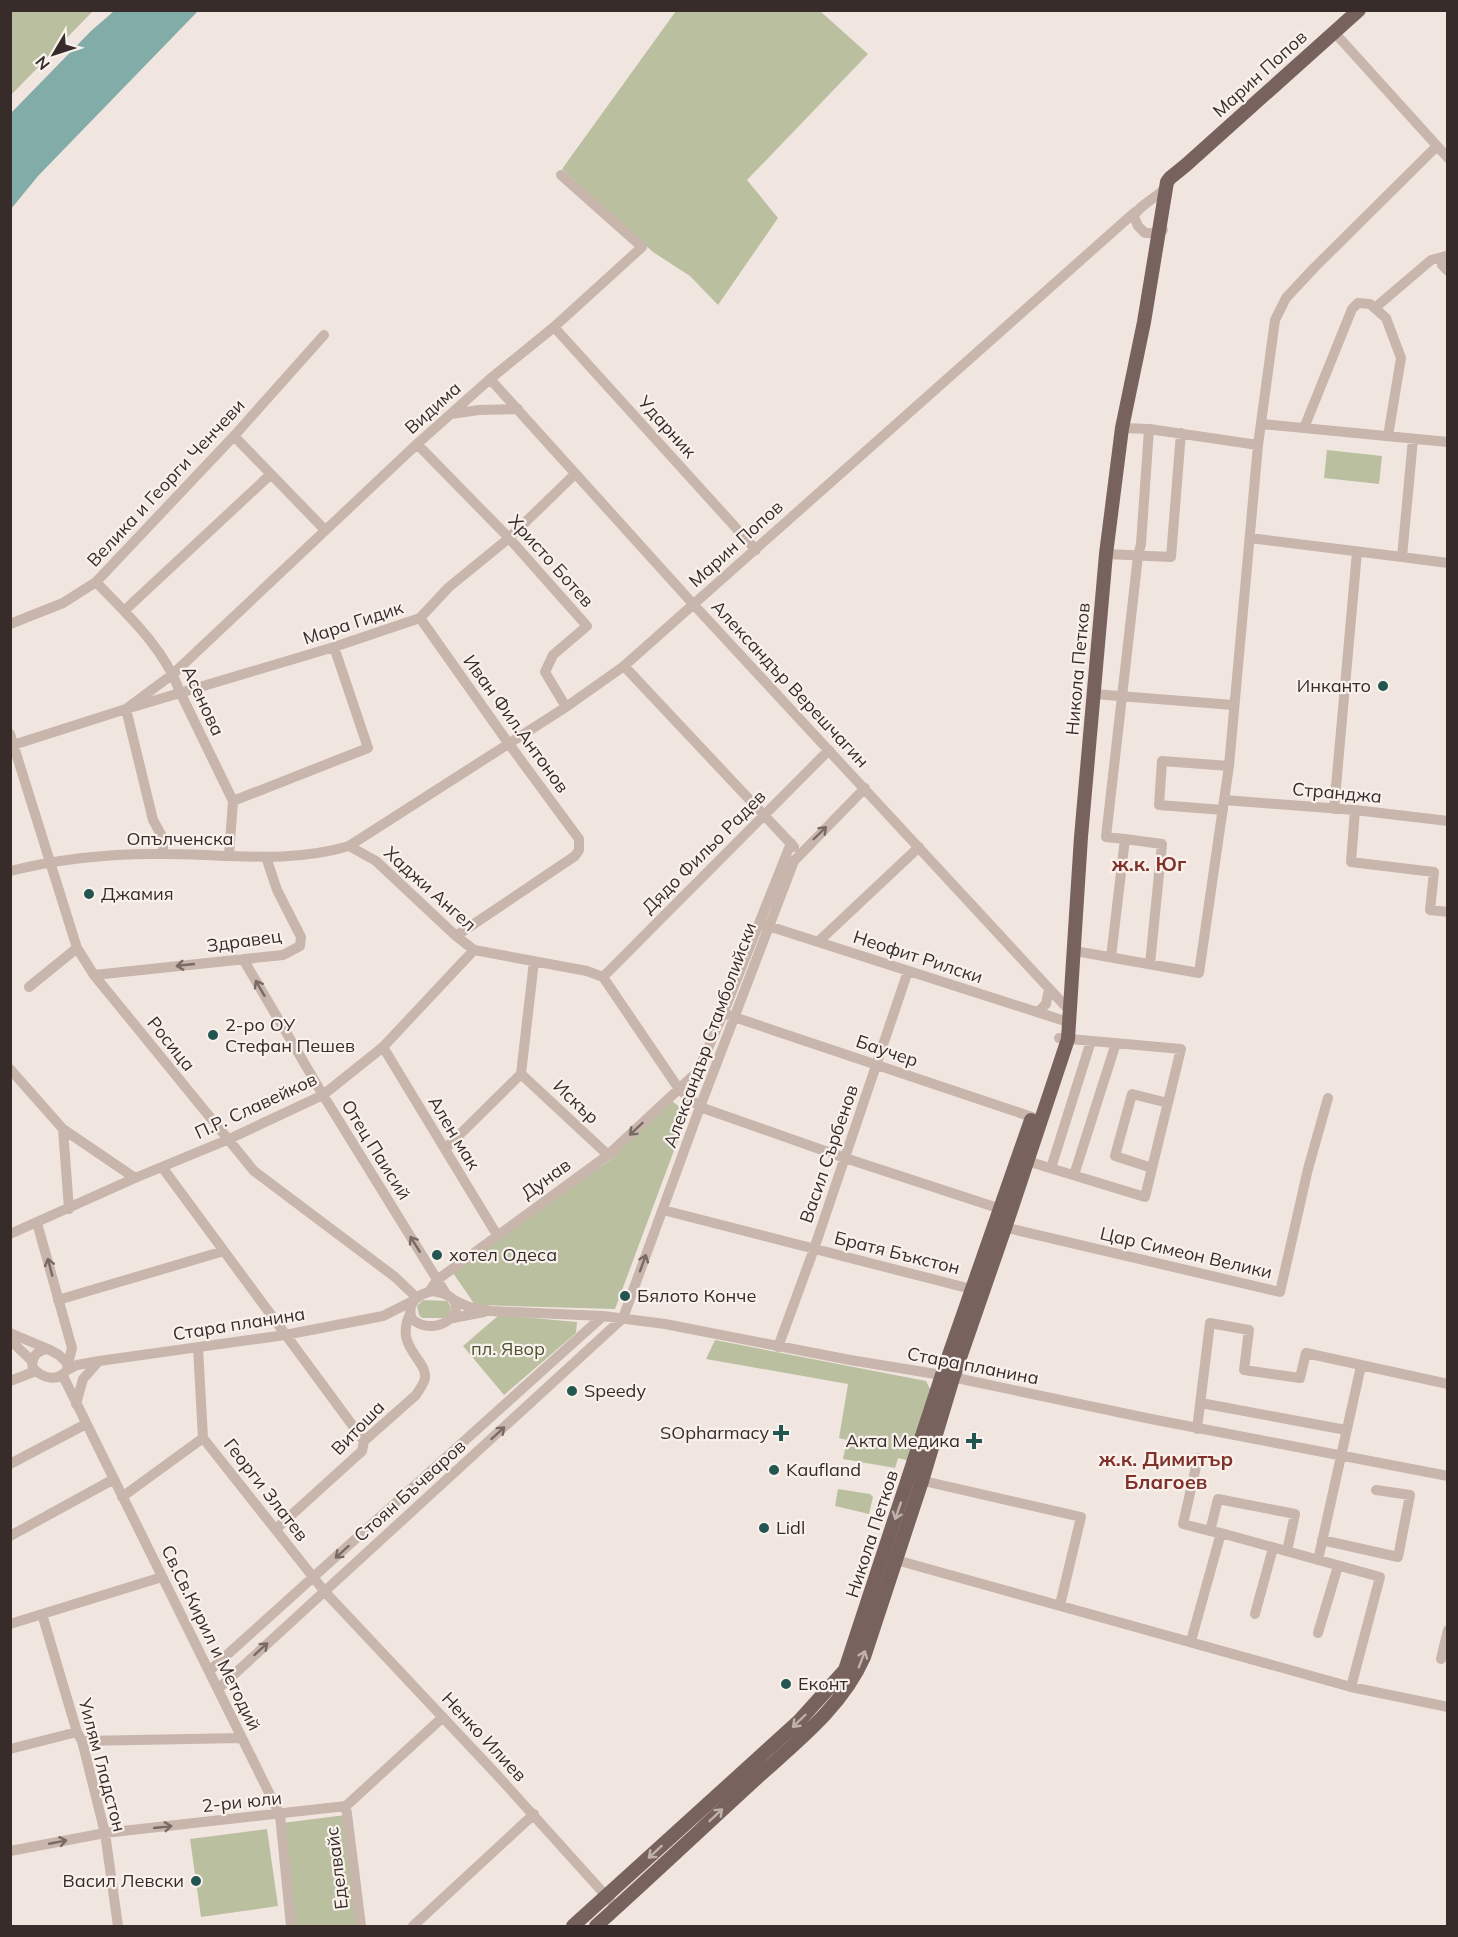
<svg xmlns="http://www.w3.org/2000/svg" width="1458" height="1937" font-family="Mulish,sans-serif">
<rect width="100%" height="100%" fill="#f1e6df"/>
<path fill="#babfa0" d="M10,11h83l-82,84h-1z
M676,11h144l48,43 -121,126 31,38 -60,87 -28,-29 -37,-24 -91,-83z
M1327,450l55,6 -3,28 -55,-6z
M669,1099l19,14 -73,196 -140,-4 -24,-35 159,-110z
M423,1300l24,1 4,6 -2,7 -5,4h-22l-3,-3 -2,-9z
M499,1315l78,7 -1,11 -72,62 -41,-49z
M715,1340l211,41 6,12 -22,68 -12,-3 -3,10 -52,-9 4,-19 -8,-2 9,-54 -142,-25z
M838,1489l32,5 3,3 -4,17 -34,-8z
M346,1815l13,111h-65l-12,-103z
M267,1829l11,77 -77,11 -11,-78z"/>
<path fill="#81aca7" d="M114,11h84l-160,165 -27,33v-96l80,-82z"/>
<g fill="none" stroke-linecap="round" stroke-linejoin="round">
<path stroke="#c8b5ac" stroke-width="10" d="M1334,32l114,126
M1163,230l-5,3h-13l-7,-7 -4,-9c2,-10 24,-20 32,-30
M1448,255l-6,10 6,6
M1376,307l55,-47 15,-4
M554,327l202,223
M490,379l204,226 375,405
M451,414l28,-4 39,-1
M1262,424l186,18
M1122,428l27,1 109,16
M1304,428l48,-119 6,-6 12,1 16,14 15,40 -13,78
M234,436l91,94
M1413,439l-11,118 46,6
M417,444l92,94 78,88 -34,29 -8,17 21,35
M1250,538l152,19
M1106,554l65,3 10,-124
M96,582c32,33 68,66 84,110l53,109 -4,54
M124,611l147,-137
M420,618l89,126 70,95v11l-4,6 -119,80
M10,624l53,-21 33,-21 138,-146 90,-101
M624,666l170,181
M1094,694l139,11
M10,734l67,214 17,27 160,196 141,106 22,21
M10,746l116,-37 47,-35 244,-230 73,-65 64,-52 88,-80 -81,-72
M1224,800l131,10 93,11
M233,801l135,-53 -34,-101
M1334,809l23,-257
M1223,810l-64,-5 3,-44 67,5
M1355,810l-4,52 83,10 -4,38 18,2
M1125,839l37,5 -12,120
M349,846l27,15 80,75 18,14 113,21 16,6 76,112 21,18 145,51 162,53
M163,853v-15l-10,-18 -27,-111 208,-62 86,-29 29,-31 60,-49 66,-64
M10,871c52,-13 103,-18 156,-17 61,0 123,10 183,-8l217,-139 58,-41 511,-454
M762,924l306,98
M818,942l101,-95
M1075,951l124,22 30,-207 29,-321 17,-125 11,-22 28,-30 123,-122
M1111,957l14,-118 -19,-2 32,-281 3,-12 8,-115
M243,959l80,136 123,199
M94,975l189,-20 17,-9 1,-9 -24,-47 -11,-33
M603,977l226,-227
M29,987l48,-39
M1038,1012l8,-8 3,-15
M728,1015l310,104
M383,1047l114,188
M10,1069l53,60 6,80
M521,1074l87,81
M63,1129l72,49
M445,1149l76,-75 13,-113
M1027,1161l118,36 36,-148 -122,-11
M162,1167l202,274
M1051,1168l40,-127
M1152,1168l-37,-12 17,-62 36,9
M1074,1175l42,-132
M663,1210l316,81
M37,1223l35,125 -4,16
M999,1226l281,66 28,-123 20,-71
M10,1234l125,-56 92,-38 96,-45 60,-48 91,-97
M433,1291c50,8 7,52 -21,28 -6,-16 5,-25 21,-28z
M429,1292l8,-12 171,-125 86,-80 5,-6 24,-55 68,-171
M58,1300l166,-49
M454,1300l15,7 21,4 113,5 62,8 185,36 92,15 209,44 297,57
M453,1318l31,-6
M10,1333l38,16
M10,1340l22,21
M778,1347l36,-98 94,-278
M198,1348l5,90 122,154 173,184 119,132
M48,1349l11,6 9,9 -1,6c-9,12 -24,9 -34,-2 -3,-11 5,-18 15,-19z
M67,1370l10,-5 22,-4 186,-26 98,-19 28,-14
M63,1376l217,439 11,111
M10,1381l26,-10
M1201,1403l145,27
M76,1404l7,-25 16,-18
M1197,1429l13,-106 39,7 -5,40 56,8 6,-25 142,31
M1198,1458l-15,66 27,7
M10,1464l76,-40
M915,1479l166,38 -21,88
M122,1497l81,-59
M276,1529l86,-78 2,-10 52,-46c3,-5 8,-11 9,-17 2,-19 -31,-31 -15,-64
M1221,1533l-11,-2 8,-32 77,15 -8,37
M10,1536l104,-57
M1322,1540l76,17 12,-62 -34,-5
M889,1558l462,129 97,20
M1318,1560l43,-194
M42,1614l35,118 5,9 23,92 13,93
M1255,1614l18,-66
M10,1624l152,-47
M1318,1633l20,-67
M1191,1641l30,-108 159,44 -29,110
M1441,1659l7,-29
M209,1671l394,-355
M218,1689l405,-371 77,-211 94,-246 71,-73
M82,1741l160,-3
M10,1749l67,-17
M346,1806l15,120
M10,1851l95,-18 241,-27 97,-89
M413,1926l121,-112"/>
<path stroke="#78625d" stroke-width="14" d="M573,1926l226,-205 46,-51 97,-295 89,-255
M596,1926c51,-46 101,-93 152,-140 42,-39 93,-76 116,-129l58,-176 31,-103 52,-150 63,-189 13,-202 25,-283 16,-126 22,-106 23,-140 3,-4 16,-13 173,-155"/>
</g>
<defs><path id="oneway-shaft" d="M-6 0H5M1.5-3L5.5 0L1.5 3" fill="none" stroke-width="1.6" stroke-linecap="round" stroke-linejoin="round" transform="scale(1.5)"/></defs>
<g stroke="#786a64">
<use href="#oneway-shaft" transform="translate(820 833) rotate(-44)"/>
<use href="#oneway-shaft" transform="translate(185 965) rotate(174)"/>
<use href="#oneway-shaft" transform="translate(260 988) rotate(-120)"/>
<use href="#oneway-shaft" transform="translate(636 1129) rotate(137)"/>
<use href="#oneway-shaft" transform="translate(415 1244) rotate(-122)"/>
<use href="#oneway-shaft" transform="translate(643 1263) rotate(-70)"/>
<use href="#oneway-shaft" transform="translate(50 1267) rotate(-105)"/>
<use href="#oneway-shaft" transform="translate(498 1433) rotate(-42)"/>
<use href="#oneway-shaft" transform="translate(342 1552) rotate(138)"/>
<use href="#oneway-shaft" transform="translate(261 1649) rotate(-42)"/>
<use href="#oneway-shaft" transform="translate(163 1827) rotate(-6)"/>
<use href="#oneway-shaft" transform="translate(58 1842) rotate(-11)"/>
</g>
<g stroke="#bfb1ac">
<use href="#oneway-shaft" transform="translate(898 1511) rotate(109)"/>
<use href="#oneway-shaft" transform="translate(862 1659) rotate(-69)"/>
<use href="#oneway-shaft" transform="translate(799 1721) rotate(136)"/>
<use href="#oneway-shaft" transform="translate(716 1815) rotate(-43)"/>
<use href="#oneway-shaft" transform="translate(655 1852) rotate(138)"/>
</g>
<g fill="#235551" stroke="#f9f1ec" stroke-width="2">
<circle cx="1383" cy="686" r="6"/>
<circle cx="89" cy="894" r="6"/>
<circle cx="213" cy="1035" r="6"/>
<circle cx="437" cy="1255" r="6"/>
<circle cx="625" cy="1296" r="6"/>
<circle cx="572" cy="1391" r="6"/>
<path d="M778 1424h6v6h6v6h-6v6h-6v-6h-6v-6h6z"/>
<path d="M971 1432h6v6h6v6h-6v6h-6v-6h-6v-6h6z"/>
<circle cx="774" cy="1470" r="6"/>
<circle cx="764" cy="1528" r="6"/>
<circle cx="786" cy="1684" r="6"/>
<circle cx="196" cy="1881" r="6"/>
</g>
<g text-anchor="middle" stroke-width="4.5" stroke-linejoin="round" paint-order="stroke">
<g font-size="18" fill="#372c2a" stroke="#f9f1ec">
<text transform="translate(1260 74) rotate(-42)" y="6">Марин Попов</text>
<text transform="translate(433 408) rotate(-42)" y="6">Видима</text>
<text transform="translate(667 427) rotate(48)" y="6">Ударник</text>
<text transform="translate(166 483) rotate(-47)" y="6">Велика и Георги Ченчеви</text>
<text transform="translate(736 544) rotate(-42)" y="6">Марин Попов</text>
<text transform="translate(551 561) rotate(48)" y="6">Христо Ботев</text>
<text transform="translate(353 623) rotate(-18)" y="6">Мара Гидик</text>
<text transform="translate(1078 669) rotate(-85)" y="6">Никола Петков</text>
<text transform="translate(790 684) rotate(47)" y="6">Александър Верешчагин</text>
<text transform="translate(203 701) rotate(65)" y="6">Асенова</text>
<text transform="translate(516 724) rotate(54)" y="6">Иван Фил.Антонов</text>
<text transform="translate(1337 793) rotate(5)" y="6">Странджа</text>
<text x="180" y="845">Опълченска</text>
<text transform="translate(704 852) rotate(-45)" y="6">Дядо Фильо Радев</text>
<text transform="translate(430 889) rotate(42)" y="6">Хаджи Ангел</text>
<text transform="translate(244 941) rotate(-8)" y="6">Здравец</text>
<text transform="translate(918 957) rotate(18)" y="6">Неофит Рилски</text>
<text transform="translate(710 1035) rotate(-70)" y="6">Александър Стамболийски</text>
<text transform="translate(171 1044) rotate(51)" y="6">Росица</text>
<text transform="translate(887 1051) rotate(19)" y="6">Баучер</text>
<text transform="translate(576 1102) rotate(43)" y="6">Искър</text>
<text transform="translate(256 1106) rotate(-25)" y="6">П.Р. Славейков</text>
<text transform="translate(454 1133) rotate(59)" y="6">Ален мак</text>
<text transform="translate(376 1150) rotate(58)" y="6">Отец Паисий</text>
<text transform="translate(829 1154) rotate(-71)" y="6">Васил Сърбенов</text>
<text transform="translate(546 1179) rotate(-36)" y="6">Дунав</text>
<text transform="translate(897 1253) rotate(14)" y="6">Братя Бъкстон</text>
<text transform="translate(1186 1253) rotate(13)" y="6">Цар Симеон Велики</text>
<text transform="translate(239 1324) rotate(-9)" y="6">Стара планина</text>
<text transform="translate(973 1366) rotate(11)" y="6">Стара планина</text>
<text transform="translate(358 1428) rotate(-46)" y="6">Витоша</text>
<text transform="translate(266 1490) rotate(52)" y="6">Георги Златев</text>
<text transform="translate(410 1491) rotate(-42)" y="6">Стоян Бъчваров</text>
<text transform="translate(872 1534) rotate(-72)" y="6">Никола Петков</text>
<text transform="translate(211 1638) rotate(64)" y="6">Св.Св.Кирил и Методий</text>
<text transform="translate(484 1737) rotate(47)" y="6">Ненко Илиев</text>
<text transform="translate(102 1765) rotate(75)" y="6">Уилям Гладстон</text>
<text transform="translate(242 1802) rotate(-6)" y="6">2-ри юли</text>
<text transform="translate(337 1868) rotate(-97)" y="6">Еделвайс</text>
</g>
<g font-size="18" fill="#372c2a" stroke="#f9f1ec" text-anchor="start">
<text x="1371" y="692" text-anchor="end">Инканто</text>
<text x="101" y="900">Джамия</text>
<text x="225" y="1031">2-ро ОУ<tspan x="225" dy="21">Стефан Пешев</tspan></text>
<text x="449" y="1261">хотел Одеса</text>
<text x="637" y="1302">Бялото Конче</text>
<text x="584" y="1397">Speedy</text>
<text x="769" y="1439" text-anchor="end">SOpharmacy</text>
<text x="960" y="1447" text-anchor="end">Акта Медика</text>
<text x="786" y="1476">Kaufland</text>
<text x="776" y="1534">Lidl</text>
<text x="798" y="1690">Еконт</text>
<text x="184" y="1887" text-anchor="end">Васил Левски</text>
</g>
<g font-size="18" fill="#4c5330" stroke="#f9f1ec">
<text x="508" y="1355">пл. Явор</text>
</g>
<g font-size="20" font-weight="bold" fill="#80312a" stroke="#f9f1ec">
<text x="1149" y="871">ж.к. Юг</text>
<text x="1166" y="1466">ж.к. Димитър<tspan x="1166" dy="23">Благоев</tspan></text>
</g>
</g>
<rect width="1458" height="1937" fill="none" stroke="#372c2a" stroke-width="24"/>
<g transform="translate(54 54) rotate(231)" stroke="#f9f1ec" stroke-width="4.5" paint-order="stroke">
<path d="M0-4.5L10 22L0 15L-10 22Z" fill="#372c2a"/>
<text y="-9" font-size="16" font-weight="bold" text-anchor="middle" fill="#372c2a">N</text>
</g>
</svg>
